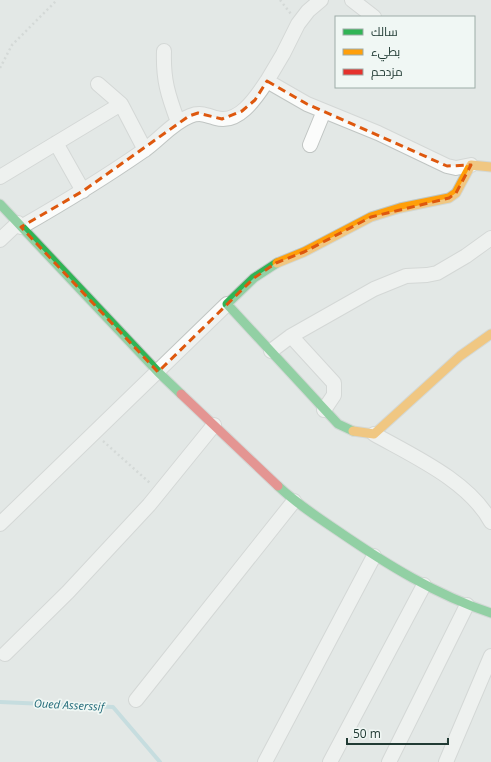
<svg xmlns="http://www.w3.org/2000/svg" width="491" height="762" font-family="'Open Sans',Cairo,sans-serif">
<rect width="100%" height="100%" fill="#e3e8e6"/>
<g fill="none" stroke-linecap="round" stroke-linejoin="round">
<path stroke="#a3d0d7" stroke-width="4" d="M0,702l113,5 47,55"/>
<g stroke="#c0c5c3" stroke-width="16">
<path id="street" d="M321,0l-13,11 -10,13 -15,30 -16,27 40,23 71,29 69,33 9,2 15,-3
M352,0l22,17
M164,51c-1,29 4,44 14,71
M98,84l23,20
M56,143l27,48
M310,145l14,-34
M0,177l121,-73 24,46
M21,227c42,-24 83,-49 122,-76 16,-11 29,-28 47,-35 10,-4 16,-1 26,2 23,7 41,-22 51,-37
M0,240l18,-17
M291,336l43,47v12l-10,15
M271,351l20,-15 83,-47 32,-13 21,-1 10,-2 29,-17 25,-18
M374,434c39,22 95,47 117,88
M0,524l227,-220
M5,654l63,-62 81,-87 65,-80
M136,700l158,-199
M265,762l109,-206
M330,762l94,-177
M389,762l78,-157
M446,762l45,-106"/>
</g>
<g stroke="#bec6c3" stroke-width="11">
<path id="fast" d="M0,204l158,168 23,22
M277,263l-23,15 -27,26 111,120 15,7
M278,486c18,17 39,31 60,45 48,33 98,64 153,82"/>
</g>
<g stroke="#bec6c3" stroke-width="11">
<path id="slow" d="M277,263l27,-11 67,-35 29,-9 49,-10 7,-5 15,-28 20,2
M353,431l21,3 86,-78 31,-22"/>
</g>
<g stroke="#bec6c3" stroke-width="11">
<path id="jam" d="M181,394l97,92"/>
</g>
<path stroke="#c0c8c6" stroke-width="2.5" stroke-dasharray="2 3" stroke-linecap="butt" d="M280,0l11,14
M0,68l12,-23 45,-45
M103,441l47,42"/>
<use href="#street" stroke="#fbfcfb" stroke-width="14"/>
<use href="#fast" stroke="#30b455" stroke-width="9"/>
<use href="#slow" stroke="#ff9f0a" stroke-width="9"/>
<use href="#jam" stroke="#e5322d" stroke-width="9"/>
</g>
<path d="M0 0H491V762H0ZM267,81l40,23 140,62 24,-1 -15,28 -7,5 -78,19 -67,35 -28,11 -22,15 -96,94 -137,-145 62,-36 106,-75 9,-3 24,6 20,-8 13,-11z" fill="#e3e8e6" fill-opacity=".55" fill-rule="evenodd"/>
<path fill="none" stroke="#de580e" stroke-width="3" stroke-dasharray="8 5" stroke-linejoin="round" d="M267,81l40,23 140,62 24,-1 -15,28 -7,5 -78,19 -67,35 -28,11 -22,15 -96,94 -137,-145 62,-36 106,-75 9,-3 24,6 20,-8 13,-11z"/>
<g text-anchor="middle" stroke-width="3.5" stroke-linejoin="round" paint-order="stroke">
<g font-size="11" font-style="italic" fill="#1c6776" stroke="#f0f7f4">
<text transform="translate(69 705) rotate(3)" y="4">Oued Asserssif</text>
</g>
</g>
<rect x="335" y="16" width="140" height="72" fill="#f0f7f4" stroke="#9daca7"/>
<rect x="343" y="29" width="20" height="6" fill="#30b455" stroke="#9daca7"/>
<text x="371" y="36" font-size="12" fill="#213b34">سالك</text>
<rect x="343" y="49" width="20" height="6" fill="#ff9f0a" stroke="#9daca7"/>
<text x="371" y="56" font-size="12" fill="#213b34">بطيء</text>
<rect x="343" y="69" width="20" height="6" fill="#e5322d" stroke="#9daca7"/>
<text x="371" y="76" font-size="12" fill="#213b34">مزدحم</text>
<path d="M347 738v6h101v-6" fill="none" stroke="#213b34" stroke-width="2"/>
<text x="353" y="738" font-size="12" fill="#213b34" stroke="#f0f7f4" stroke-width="3" paint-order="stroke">50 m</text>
</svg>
